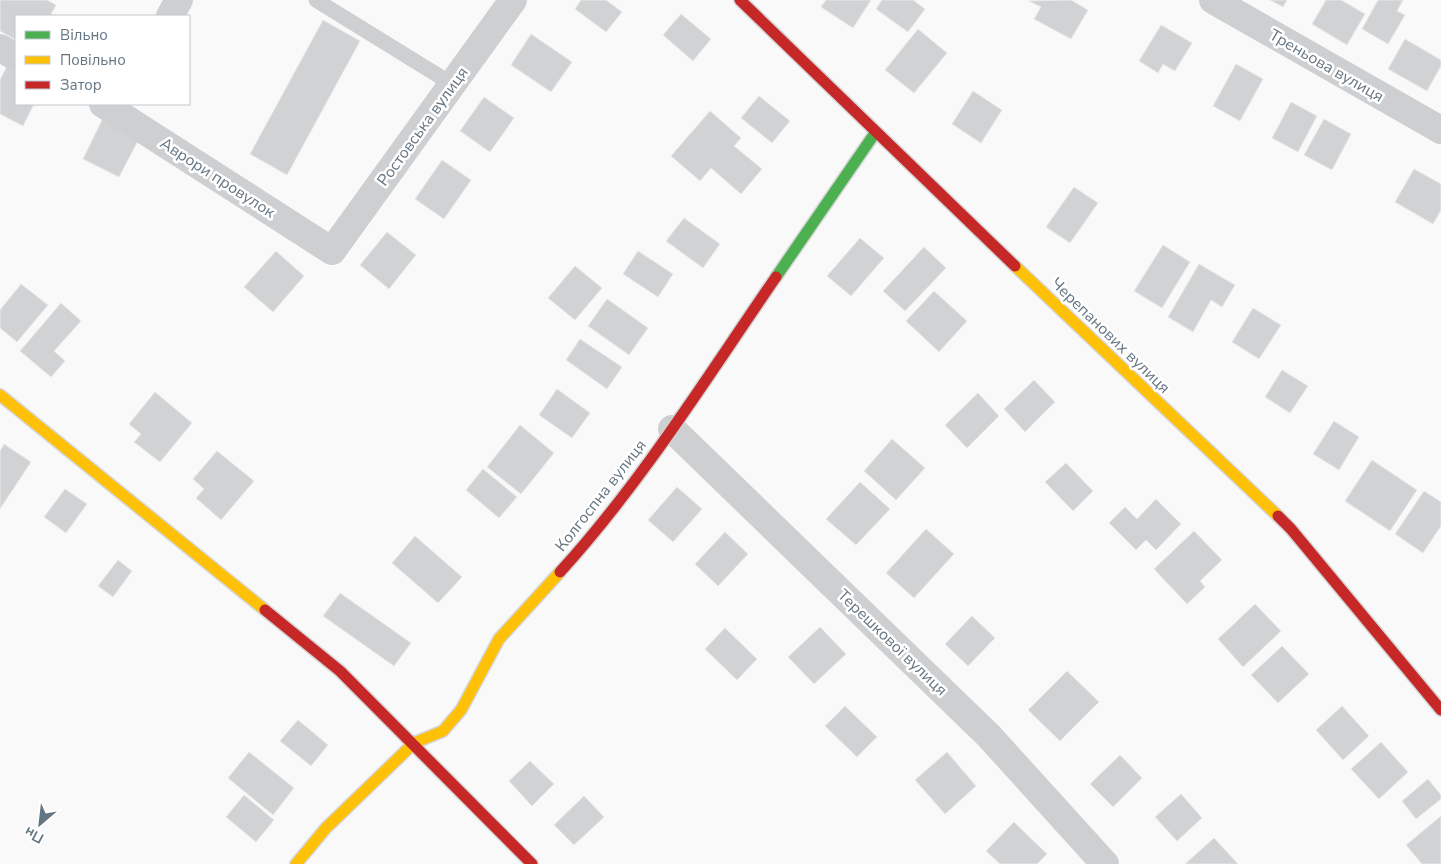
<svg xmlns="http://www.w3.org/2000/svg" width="1441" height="864" font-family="'Nunito Sans',sans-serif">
<rect width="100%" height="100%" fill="#f9f9f9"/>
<path fill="#d0d2d3" stroke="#e8e8e8" d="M0,0h47l9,5 -6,11h-34v24l-16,-9z
M581,0h25l16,12 -16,20 -31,-23z
M826,0h45l-18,28 -32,-21z
M882,0h31l12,9 -17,23 -32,-23z
M1071,0l17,10 -17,29 -37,-20 7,-12 -12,-6z
M1270,0h17l-4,7z
M1326,0h15l24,14 -18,31 -35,-21z
M1378,0h25l-6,11 8,4 -17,29 -26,-15z
M681,14l30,25 -18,22 -30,-26z
M323,20l37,21 -73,134 -37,-21z
M1161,25l31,18 -17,28 -12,-7 -5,9 -19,-12z
M918,29l29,24 -33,40 -29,-23z
M531,34l41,28 -21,30 -40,-27z
M1405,39l36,21v6l-14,25 -39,-22z
M1236,64l27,15 -23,42 -27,-15z
M7,66l9,5v33h18l-11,22 -23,-12v-34z
M973,91l29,19 -21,33 -29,-19z
M759,96l31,25 -18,22 -31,-25z
M484,97l30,21 -24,34 -30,-21z
M1291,102l26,14 -19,36 -26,-14z
M710,111l31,27 -7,8 28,23 -21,25 -30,-26 -11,13 -29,-25z
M103,118l37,19 -21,40 -36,-18z
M1324,119l27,15 -19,36 -28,-15z
M442,160l29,20 -27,39 -29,-20z
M1414,169l27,15v26l-8,14 -38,-22z
M1074,187l24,16 -28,40 -24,-16z
M684,218l36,26 -17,24 -37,-27z
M387,232l29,23 -27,34 -29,-24z
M860,238l24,20 -33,38 -24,-20z
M1163,245l27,17 -28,46 -28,-17z
M924,247l22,21 -41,43 -22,-20z
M276,251l28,25 -31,36 -29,-25z
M638,251l35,23 -15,23 -35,-23z
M1199,264l36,21 -13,22 -11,-7 -18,32 -25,-15z
M575,266l27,22 -27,32 -27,-22z
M21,284l27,21 -31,37 -17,-14v-18z
M934,291l33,30 -28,31 -33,-31z
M607,299l41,29 -19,27 -41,-29z
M61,303l20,18 -27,30 11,10 -14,16 -31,-26z
M1253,308l28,17 -22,34 -27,-17z
M580,339l42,28 -15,22 -41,-29z
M1282,370l26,16 -18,27 -25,-16z
M1034,380l21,22 -30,30 -21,-23z
M557,389l33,24 -18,25 -33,-23z
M155,392l37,31 -32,39 -26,-20 7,-8 -12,-10z
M978,393l21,23 -32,32 -22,-23z
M1334,421l25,16 -20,33 -26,-16z
M520,425l34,28 -33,41 -34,-27z
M892,439l33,29 -29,32 -32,-29z
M4,444l27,18 -31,47v-58z
M217,451l37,30 -33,39 -25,-22 8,-9 -11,-10z
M1372,460l45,30 -27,41 -45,-30z
M1066,463l27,28 -20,20 -28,-29z
M483,469l34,28 -18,21 -33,-28z
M860,482l30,27 -34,36 -30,-26z
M677,487l25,22 -29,33 -25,-22z
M65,489l22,15 -21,29 -22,-16z
M1424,491l17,11v24l-18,27 -28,-19z
M1156,499l25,25 -25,26 -10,-10 -10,10 -27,-27 16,-16 12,12z
M926,529l28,25 -40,44 -28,-25z
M1194,531l28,29 -22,21 5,6 -18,17 -33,-35z
M725,532l23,22 -30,32 -23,-22z
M415,536l47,41 -24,26 -46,-40z
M118,560l14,11 -19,26 -15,-11z
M340,593l71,50 -17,23 -71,-50z
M1255,604l26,27 -38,36 -25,-28z
M972,616l23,22 -27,28 -23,-22z
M820,627l26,27 -32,30 -26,-27z
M725,628l32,31 -20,21 -32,-31z
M1282,646l27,28 -31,29 -27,-28z
M1067,671l32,31 -39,39 -32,-31z
M845,706l32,31 -20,20 -32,-31z
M1342,706l27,30 -26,24 -27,-30z
M298,720l30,25 -17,21 -31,-25z
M1381,742l27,30 -29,27 -28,-30z
M249,752l45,36 -21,27 -45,-37z
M947,752l29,34 -31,28 -30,-34z
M1120,755l22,23 -29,29 -23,-23z
M530,761l24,23 -22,22 -23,-25z
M1428,779l13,16v4l-25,20 -14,-18z
M1181,794l21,24 -25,23 -22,-24z
M244,795l30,25 -18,22 -30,-25z
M584,796l20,21 -30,28 -20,-20z
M1441,816v48h-19l-16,-19z
M1014,822l33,32 -10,10h-37l-14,-13z
M1214,838l24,26h-53z"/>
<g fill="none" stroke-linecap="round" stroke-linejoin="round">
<g stroke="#d5d6d7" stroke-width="14">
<path id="fast" d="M776,277l99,-144"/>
</g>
<g stroke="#d5d6d7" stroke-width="14">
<path id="slow" d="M1015,266l263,250
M0,395l265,215
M296,864l30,-36 88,-85 29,-12 18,-21 38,-71 61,-67"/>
</g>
<g stroke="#d5d6d7" stroke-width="14">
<path id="jam" d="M740,0l275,266
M1278,516l13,13 150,181
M560,572c82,-90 147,-195 216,-295
M265,610l75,61 192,193"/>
</g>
<path stroke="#cecfd0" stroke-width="15" d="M316,0l136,84"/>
<path stroke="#cecfd0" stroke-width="28" d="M1213,0l228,130
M170,16l9,-16
M0,48l16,9
M103,104l229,147 181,-251
M672,429l317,307 116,128"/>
<use href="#fast" stroke="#4caf50" stroke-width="11"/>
<use href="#slow" stroke="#ffc107" stroke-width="11"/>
<use href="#jam" stroke="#c62828" stroke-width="11"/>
</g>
<g text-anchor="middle" stroke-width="5" stroke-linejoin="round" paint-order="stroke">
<g font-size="16" fill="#657683" stroke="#fff">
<text transform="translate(1327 65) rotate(30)" y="6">Треньова вулиця</text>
<text transform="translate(422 126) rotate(-54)" y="6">Ростовська вулиця</text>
<text transform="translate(218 177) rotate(33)" y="6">Аврори провулок</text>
<text transform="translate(1111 335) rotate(44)" y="6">Черепанових вулиця</text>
<text transform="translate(600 495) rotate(-52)" y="6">Колгоспна вулиця</text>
<text transform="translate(893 642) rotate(44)" y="6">Терешкової вулиця</text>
</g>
</g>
<rect x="15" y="15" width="175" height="90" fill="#ffffff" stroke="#c1c8cd"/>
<rect x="25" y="31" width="25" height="8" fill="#4caf50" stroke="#c1c8cd"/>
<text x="60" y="40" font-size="15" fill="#657683">Вільно</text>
<rect x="25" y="56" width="25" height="8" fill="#ffc107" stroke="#c1c8cd"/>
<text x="60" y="65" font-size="15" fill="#657683">Повільно</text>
<rect x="25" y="81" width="25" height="8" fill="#c62828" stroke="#c1c8cd"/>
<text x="60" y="90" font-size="15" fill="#657683">Затор</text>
<g transform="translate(40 824) rotate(208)" stroke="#ffffff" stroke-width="4" paint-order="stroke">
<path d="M0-4L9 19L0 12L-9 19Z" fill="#657683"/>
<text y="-8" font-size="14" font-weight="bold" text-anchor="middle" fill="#657683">Пн</text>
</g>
</svg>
